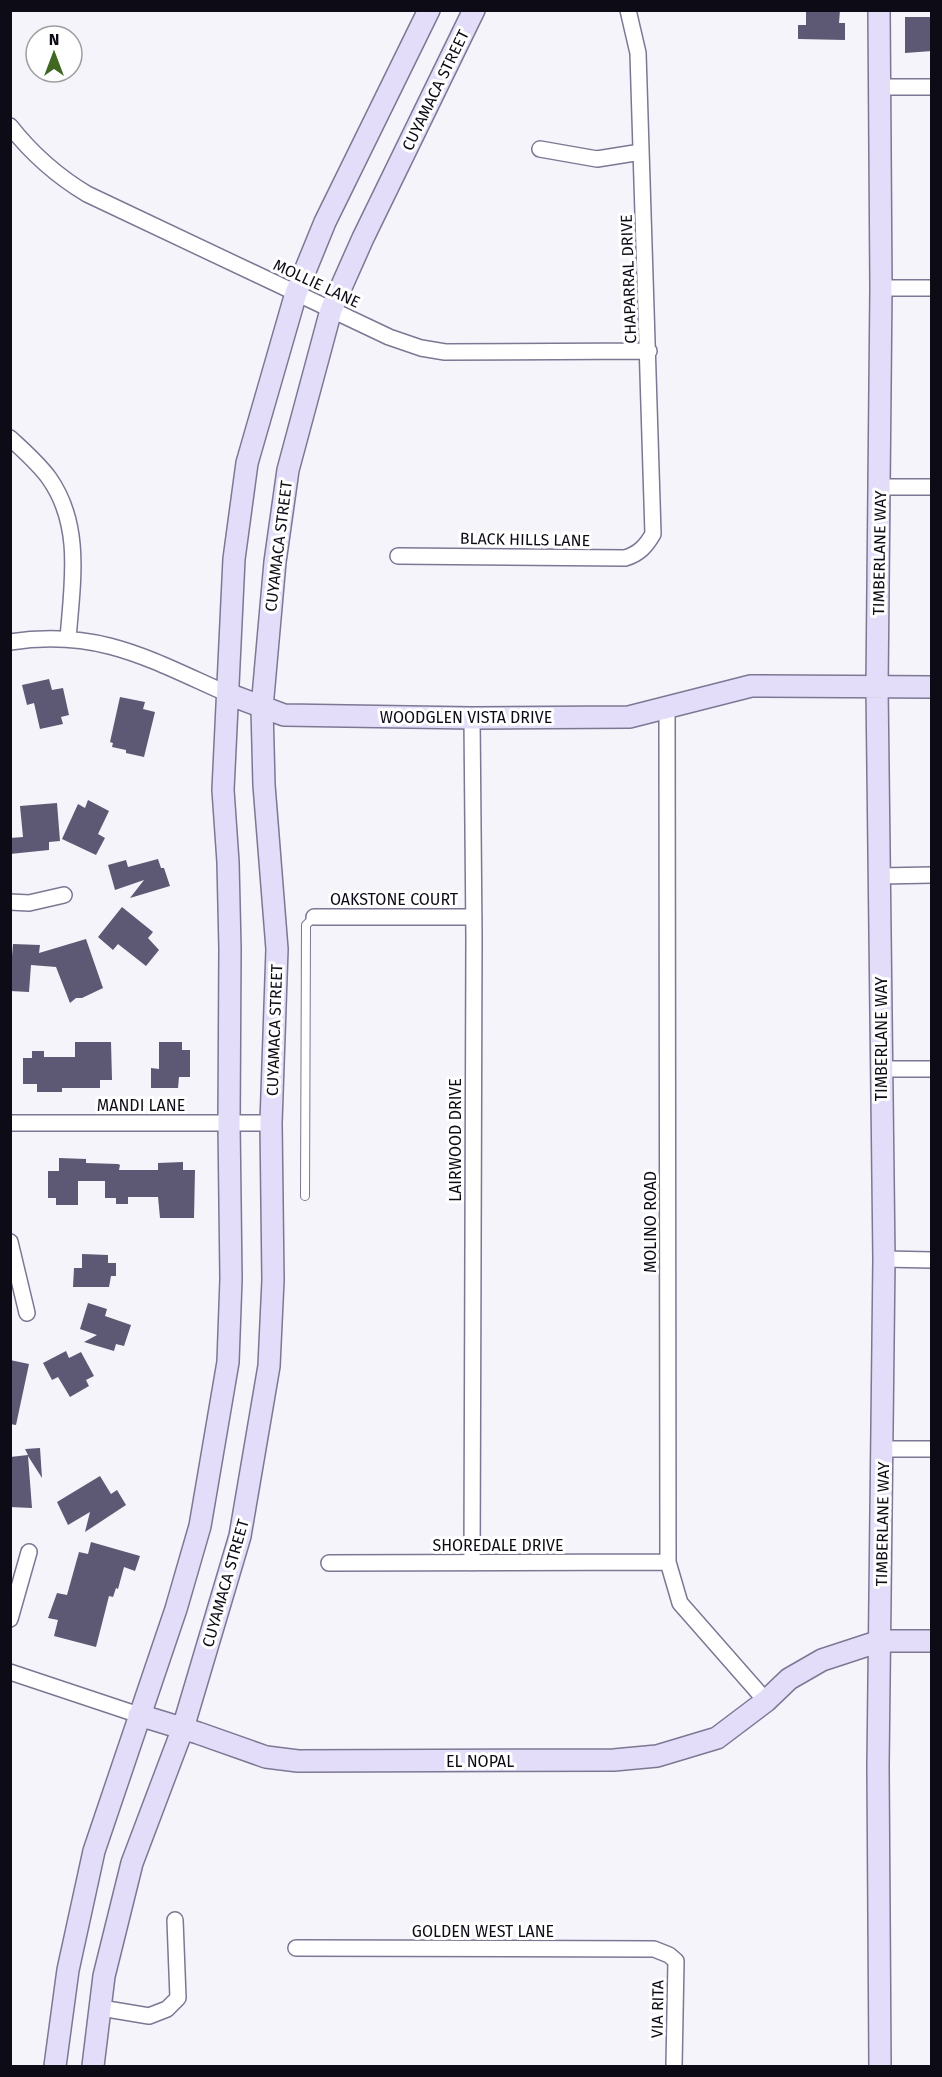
<svg xmlns="http://www.w3.org/2000/svg" width="942" height="2077" font-family="'Fira Sans',sans-serif">
<rect width="100%" height="100%" fill="#f5f4fa"/>
<path fill="#5d5873" d="M806,10h34l-1,13h6v17l-47,-1v-14h8z
M905,17h27v34l-27,2z
M49,679l3,11 11,-2 6,27 -8,2 2,7 -23,5 -6,-26 -7,2 -5,-20z
M120,697l25,5 -2,7 12,3 -11,45 -18,-4v-3l-14,-3 1,-4 -3,-1z
M88,800l21,11 -11,23 7,4 -9,17 -34,-16 16,-35 7,4z
M57,803l3,38 -11,1v8l-39,4v-16l13,-1 -3,-31z
M158,859l3,9h3l6,18 -40,12 14,-18 -29,10 -7,-25 18,-5 2,7z
M122,907l31,25 -5,6 11,12 -13,16 -28,-22 -5,6 -15,-13z
M86,939l17,49 -21,10h-6l-6,5 -14,-36 -25,-2 -2,27 -19,-1v-35h2l1,-12 27,1 -1,8z
M75,1042h36l1,38h-12v8h-38v4h-25v-8h-14v-26h9v-7h12v6h31z
M159,1042h23v8h8v27h-11l-1,11h-27v-20l8,1z
M59,1158l27,1v4l32,1 2,1 -1,5h39v-7l25,-1v8h12l-1,48h-34l-2,-21h-30v7h-12v-6h-11v-17h-27v24h-22v-7h-8v-27h11z
M82,1254l26,1v8h8v13h-5l-2,11h-36l1,-19h8z
M88,1303l19,6 -2,7 26,9 -7,21 -8,-2 -2,7 -30,-9 13,-7 -17,-6z
M66,1351l3,7 12,-6 13,24 -8,4 3,6 -19,11 -12,-20 -6,3 -9,-17z
M10,1360l19,4 -13,61 -6,-1z
M40,1448l2,30 -14,-22 4,52 -22,-1v-50l18,-2 -3,-6z
M100,1476l11,18 6,-4 9,15 -41,27 5,-20 -22,13 -11,-23z
M91,1542l49,14 -5,15 -11,-4 -6,22 -2,-1 -3,9 -4,-1 -13,51 -42,-11 4,-16 -10,-2 9,-25 10,2 12,-43 9,2z"/>
<g fill="none" stroke-linecap="round" stroke-linejoin="round">
<g stroke="#7c7793" stroke-width="10">
<path id="lane" d="M305,1196l1,-271 8,-8"/>
</g>
<g stroke="#7c7793" stroke-width="18">
<path id="street" d="M881,87h51
M10,126c22,28 47,50 77,68l302,143 32,11 24,4 204,-1
M540,149l57,10 44,-7
M881,288h51
M10,438c14,13 28,25 39,40 34,48 23,106 19,161
M880,487h52
M398,556l227,2c14,-4 21,-12 28,-24l-15,-481 -10,-43
M10,642c89,-14 141,18 218,52
M667,708l1,854 12,41 86,98
M880,876l52,-1
M10,902l19,1 35,-8
M314,917h160
M881,1069h51
M10,1123h261
M10,1242l17,71
M884,1259l48,1
M883,1449h49
M329,1563l339,-1
M472,1563l2,-626 -2,-219
M10,1619l19,-67
M10,1672l129,43
M296,1948l358,1 15,6 7,6 -2,105
M101,2008l48,8 18,-7 11,-11 -3,-78"/>
</g>
<g stroke="#7c7793" stroke-width="24">
<path id="secondary" d="M879,10l2,278 -4,399 7,572 -6,507 2,300
M228,694l56,21 188,3 157,-1 122,-31 181,1
M139,1715l59,18 68,24 32,4 316,-1 43,-4 60,-18 49,-37 23,-22 33,-19 58,-19h52
M55,2066l13,-96 26,-119 82,-242 24,-83 28,-164 3,-83 -2,-155 1,-175 -2,-87 -5,-72 11,-231 13,-96 49,-170 29,-71 104,-212
M93,2066l11,-90 28,-113 51,-135 57,-192 29,-170 4,-86 -2,-157 6,-174 -13,-164 -2,-77 13,-146 13,-92 43,-160 32,-72 111,-228"/>
</g>
<use href="#lane" stroke="#fff" stroke-width="8"/>
<use href="#street" stroke="#fff" stroke-width="15"/>
<use href="#secondary" stroke="#e4ddfa" stroke-width="21"/>
</g>
<g text-anchor="middle" stroke-width="6" stroke-linejoin="round" paint-order="stroke">
<g font-size="16" fill="#0d0b15" stroke="#fff">
<text transform="translate(435 90) rotate(-64)" y="6">CUYAMACA STREET</text>
<text transform="translate(628 279) rotate(-92)" y="6">CHAPARRAL DRIVE</text>
<text transform="translate(317 283) rotate(25)" y="6">MOLLIE LANE</text>
<text transform="translate(525 539) rotate(1)" y="6">BLACK HILLS LANE</text>
<text transform="translate(278 546) rotate(-83)" y="6">CUYAMACA STREET</text>
<text transform="translate(879 553) rotate(-89)" y="6">TIMBERLANE WAY</text>
<text x="466" y="723">WOODGLEN VISTA DRIVE</text>
<text x="394" y="905">OAKSTONE COURT</text>
<text transform="translate(274 1030) rotate(-88)" y="6">CUYAMACA STREET</text>
<text transform="translate(881 1039) rotate(-90)" y="6">TIMBERLANE WAY</text>
<text x="141" y="1111">MANDI LANE</text>
<text transform="translate(455 1140) rotate(-90)" y="6">LAIRWOOD DRIVE</text>
<text transform="translate(650 1222) rotate(-90)" y="6">MOLINO ROAD</text>
<text transform="translate(882 1524) rotate(-89)" y="6">TIMBERLANE WAY</text>
<text x="498" y="1551">SHOREDALE DRIVE</text>
<text transform="translate(225 1583) rotate(-74)" y="6">CUYAMACA STREET</text>
<text x="480" y="1767">EL NOPAL</text>
<text x="483" y="1937">GOLDEN WEST LANE</text>
<text transform="translate(657 2009) rotate(-89)" y="6">VIA RITA</text>
</g>
</g>
<rect width="942" height="2077" fill="none" stroke="#0d0b15" stroke-width="24"/>
<g transform="translate(54 54)"><circle r="28" fill="#ffffff" stroke="#9e9da1" stroke-width="1.5"/>
<path d="M0-4.5L10 22L0 15L-10 22Z" fill="#416822"/>
<text y="-9" font-size="16" font-weight="bold" text-anchor="middle" fill="#0d0b15">N</text>
</g>
</svg>
